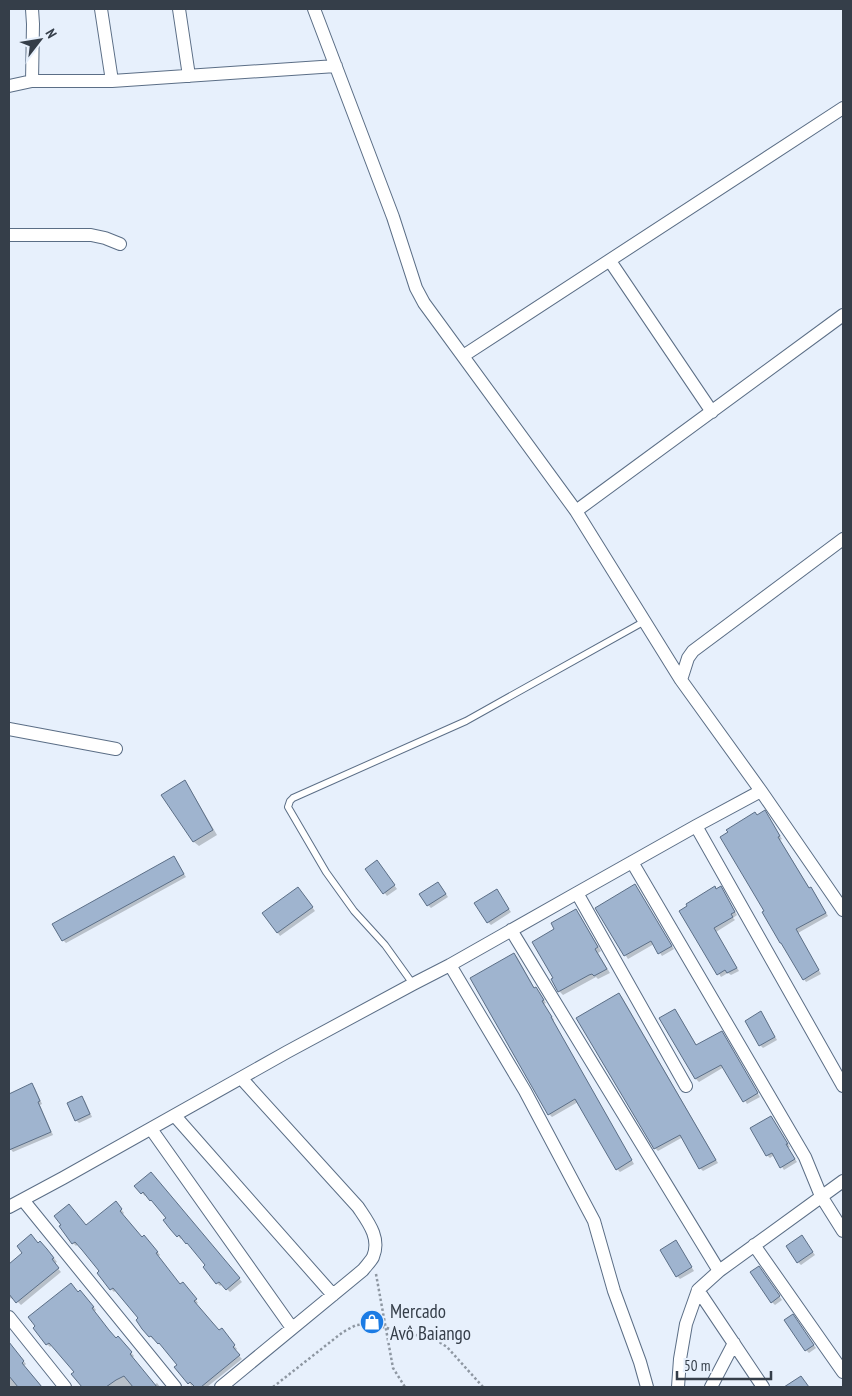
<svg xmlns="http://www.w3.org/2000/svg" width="852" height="1396" font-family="'PT Sans Narrow',sans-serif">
<rect width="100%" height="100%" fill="#e7f0fc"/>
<path fill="#0003" d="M185,782l4,5 28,48 -18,11 -5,-4 -31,-47z
M767,815l15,24 -2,1 30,49 4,3 14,24 -30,17 23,41 -15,8 -2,-3 -38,-67 -9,-96z
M174,857l12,20 -120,66 -3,-3z
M380,865l17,24 -10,7 -20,-26z
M635,885l39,64 -12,7 -8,-12 -26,15 -11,-17z
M441,886l7,11 -17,11 -3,-3z
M717,890l6,1 14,24 -4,3 2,2 -19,12 23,39 -8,4 -3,-2 -7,4 -40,-66z
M301,892l14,19 -35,25 -16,-23z
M499,894l12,18 -20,13 -3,-3z
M579,914l22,37 -3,2 12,20 -12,6 -2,-2 -33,18 -4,-4 -4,-13z
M514,954l3,3 18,32h1l3,3 7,11 -2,1 10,16 -1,1 81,143 -14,8 -3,-3 -39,-67 -26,15 -3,-3z
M619,994l3,3 96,166 -15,8 -3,-3 -17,-31 -25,14 -3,-3z
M675,1011l3,3 19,32 27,-10 36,61 -13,7 -23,-37 -25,15 -3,-3 -35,-60z
M764,1016l13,24 -14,8 -3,-3z
M32,1085l3,3 7,16 -2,1 13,30 -40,17 -4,-5v-52z
M82,1098l3,3 7,16 -13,6 -3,-3z
M771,1117l19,30 -2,1 9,14 -13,8 -10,-15 -4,3 -3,-3z
M154,1176l88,106 -12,10 -8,-8 -2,2 -3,-3 -10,-18 -24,-28 -2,2 -3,-3 -11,-18 -21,-24 -1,2 -3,-3z
M118,1205l6,8 -2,2 20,23 5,1 13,16 -3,2 24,29 5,1 12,16 -2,1 23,28 5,1 13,16 -2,2 7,8 -35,28h-10l-3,-3 -2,2 -3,-3 -10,-18 -24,-27 -2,1 -3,-3 -13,-15 3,-2 -24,-29 -2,2 -3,-3 -10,-18 -23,-27 -2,2 -3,-3 13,-16z
M802,1237l13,18 -14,10 -3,-3z
M676,1242l18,29 -14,8 -3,-3z
M38,1244l13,10 6,8 -3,2 7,8 -40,33 -8,-8 -2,2 -2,-3v-30z
M761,1270l21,30 -7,5 -3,-3z
M78,1293l5,1 13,16 -2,2 22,27 5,1 13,16 -2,2 22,27 3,-2 3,4h-76l-11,-13 2,-2 -23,-27 -2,2 -3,-3z
M795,1319l21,29 -7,5 -3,-3z
M11,1346l15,18 -2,2 18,21h-33v-40z"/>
<path fill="#9fb4cf" stroke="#5c6f87" d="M185,780l28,50 -20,12 -32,-47z
M765,810l15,26 -2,1 31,51 2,-1 15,26 -30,16 23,41 -16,10 -22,-37h-1l-18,-31 2,-1 -44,-74 8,-5 -2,-2 29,-18 2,3z
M174,856l10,18 -122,67 -10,-17z
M377,860l18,25 -12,9 -18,-25z
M438,882l8,12 -19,12 -8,-12z
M635,884l37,62 -14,8 -7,-13 -27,15 -29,-48z
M715,886l1,3 5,-3 14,26 -4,2 2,3 -19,11 23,40 -10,5 -2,-3 -8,5 -38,-64 8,-5 -1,-2z
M298,887l15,20 -36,26 -15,-20z
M497,889l12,20 -22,14 -13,-20z
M576,909l22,38 -3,2 12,20 -13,7 -2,-2 -3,1 -31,17 -7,-13 2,-1 -21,-36 22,-13 -3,-6z
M514,953l20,35 2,-1 8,13 -2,1 10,16h-1l81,143 -16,10 -41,-71 -27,16 -78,-137z
M619,993l97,167 -17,9 -19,-34 -26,14 -78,-131z
M675,1009l21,36 26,-14 36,62 -15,9 -22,-37 -26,14 -36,-61z
M761,1011l14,26 -16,9 -14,-25z
M32,1083l8,18 -2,1 13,30 -42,18v-56z
M82,1096l8,18 -15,7 -8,-18z
M771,1116l17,28h-2l9,15 -15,9 -8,-15 -6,3 -16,-28z
M151,1172l89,106 -14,12 -7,-8 -3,2 -13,-17 2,-2 -18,-22 -1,1 -7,-9 -2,2 -7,-8 -7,-9 3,-2 -15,-18 -1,1 -7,-9 -2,2 -7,-8z
M116,1201l6,8 -2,2 22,26 2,-2 14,17 -2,1 24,31 3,-2 14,17 -3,2 18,21 7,8 3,-2 13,17 -2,2 7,8 -39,32h-6l-5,-5 -2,2 -14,-17 3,-2 -18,-22 -1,1 -7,-8 -2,1 -7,-8 -6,-9 2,-2 -25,-30 -3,2 -13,-17 2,-2 -17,-21 -7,-8 -3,2 -13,-18 2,-1 -7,-9 15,-12 17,21z
M31,1234l7,9 2,-2 7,8 7,9 -2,1 7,9 -43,35 -7,-9v-30l13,-11 -5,-7z
M802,1235l11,17 -16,11 -11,-17z
M676,1240l16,27 -16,10 -16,-27z
M759,1266l21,30 -9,7 -21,-31z
M71,1283l7,9 2,-2 14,17 -2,1 17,22 7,8 2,-2 14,16 -2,2 27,33h-24l-9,-11 -8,4 -10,7h-24l-11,-13 3,-2 -18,-21 -7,-8 -3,2 -13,-17 2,-2 -7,-9z
M793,1314l21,31 -9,6 -21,-31z
M9,1342l15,19 -2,2 20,24h-24l-9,-11z
M801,1376l8,11h-25z"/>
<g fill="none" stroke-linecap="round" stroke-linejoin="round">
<g stroke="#5b6e86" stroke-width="8">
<path id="lane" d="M413,984l-28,-39 -31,-34 -28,-39 -38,-65 2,-6 3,-3 173,-77 179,-100"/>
</g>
<g stroke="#5b6e86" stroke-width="14">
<path id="street" d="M101,9l11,72
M179,9l10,67
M314,9l79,208 23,71 8,15 152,208 105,169 80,111 82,119
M32,81l1,-57 -1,-15
M9,86l23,-5h80l224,-15
M9,235h82l14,3 15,6
M610,261l102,151
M463,356l380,-248
M576,511l267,-196
M681,680l7,-22 5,-7 150,-112
M9,729l107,20
M696,826l147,260
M632,862l173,295 16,39 22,35
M577,893l119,-67 65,-35
M511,930l208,341
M450,965l75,126 69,130 20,70 26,71 7,25
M175,1116l158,179
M151,1129l141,199
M23,1200l152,187
M9,1207l54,-29 224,-126 126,-68 37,-19 127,-72 109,193
M754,1245l89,127
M9,1317l56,70
M221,1387l142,-117c3,-4 8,-9 10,-13 8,-19 -5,-35 -15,-50l-117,-129
M678,1387l2,-28 6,-35 12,-34
M711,1387l23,-44
M763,1387l-65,-97 21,-19 124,-90"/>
</g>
<path stroke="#8e97a2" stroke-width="2.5" stroke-dasharray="2.5 2.5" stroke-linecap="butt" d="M376,1274l17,94 12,19
M273,1387l70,-55 13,-7 15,-1 65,16 11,7 36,40"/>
<use href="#lane" stroke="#fff" stroke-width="6"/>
<use href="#street" stroke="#fff" stroke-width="12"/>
</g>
<defs>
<g id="shop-disc" transform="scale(1.25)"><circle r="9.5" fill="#1b7be4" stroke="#e7f0fc"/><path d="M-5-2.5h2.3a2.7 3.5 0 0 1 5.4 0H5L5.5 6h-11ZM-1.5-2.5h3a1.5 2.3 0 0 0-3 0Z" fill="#fff"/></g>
</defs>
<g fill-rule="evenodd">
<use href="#shop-disc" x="372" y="1322"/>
</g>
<g text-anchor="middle" stroke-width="5" stroke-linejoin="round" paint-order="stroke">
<g font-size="19" fill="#353e49" stroke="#e7f0fc" text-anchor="start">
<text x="390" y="1318">Mercado<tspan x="390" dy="22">Avô Baiango</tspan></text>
</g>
</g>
<rect width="852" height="1396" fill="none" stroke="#353e49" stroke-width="20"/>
<g transform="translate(40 40) rotate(59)" stroke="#e7f0fc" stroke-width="4" paint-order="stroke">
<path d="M0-4L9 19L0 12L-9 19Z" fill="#353e49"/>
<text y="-8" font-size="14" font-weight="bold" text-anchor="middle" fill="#353e49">N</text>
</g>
<path d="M677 1371v8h94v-8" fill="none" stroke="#353e49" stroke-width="2.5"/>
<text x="684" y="1371" font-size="15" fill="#353e49" stroke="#e7f0fc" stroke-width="4" paint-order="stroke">50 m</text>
</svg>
